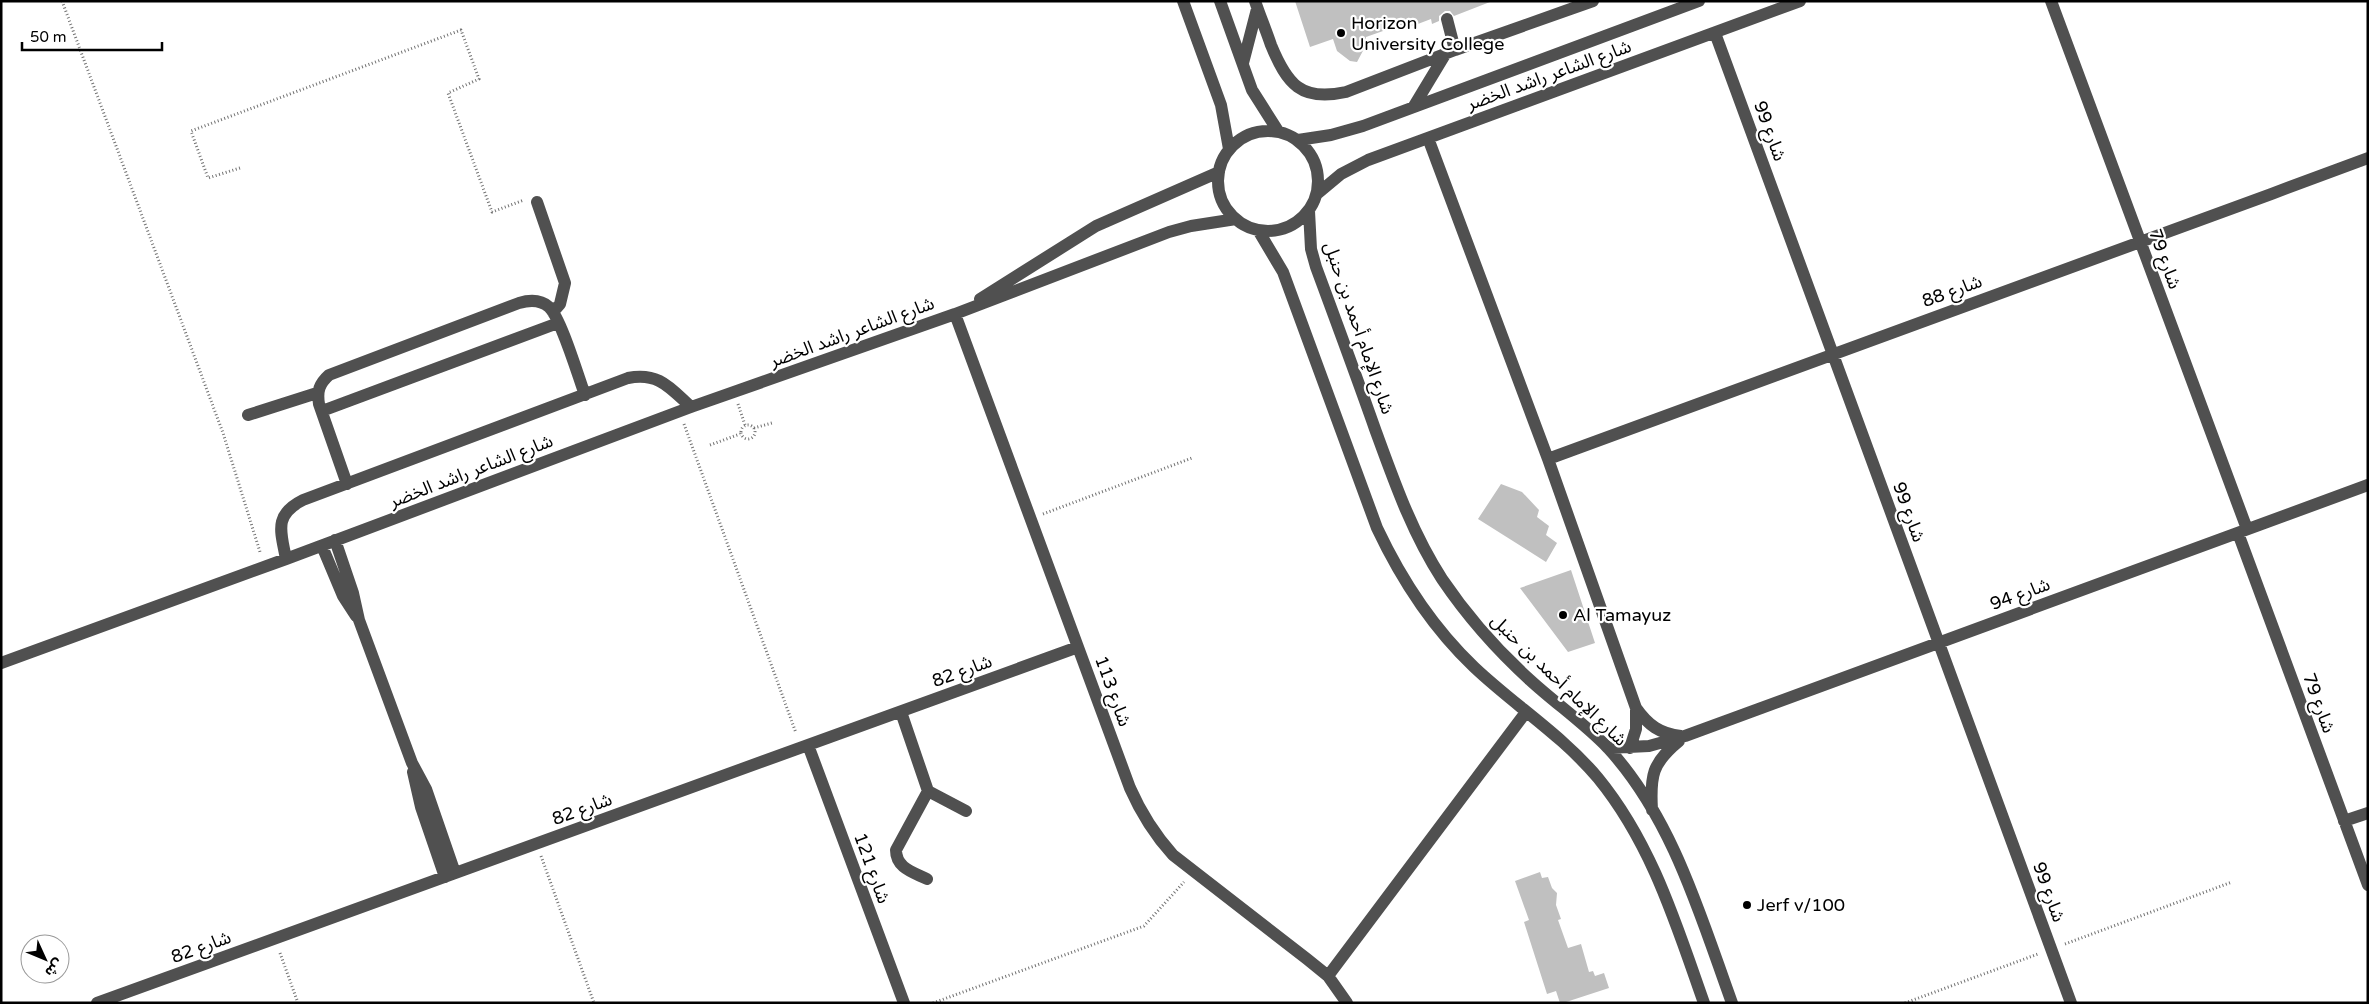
<svg xmlns="http://www.w3.org/2000/svg" width="2369" height="1004" font-family="'Varela Round','Noto Sans Arabic',sans-serif">
<rect width="100%" height="100%" fill="#fff"/>
<path fill="#c0c0c0" d="M1295,1h195v1l-36,14 -4,-5h-5l-6,5v5l-7,3 -1,-5 -29,11 -2,-5 -34,12 -1,10 -8,15 -7,-1 -13,-10 -4,-12 -23,8z
M1501,484l21,8 17,18 -2,7 12,9 -3,9 11,8 -11,19 -68,-43z
M1571,570l24,73 -27,9 -48,-64z
M1540,872l2,6 6,-1 4,11 5,5 -1,12 5,14 -3,1 10,28 13,-4 8,28 4,-1 2,5 9,-3 5,15 -46,15h-3l-4,-12 -9,3 -23,-72 5,-2 -14,-39z"/>
<g fill="none" stroke-linecap="round" stroke-linejoin="round">
<path stroke="#727272" stroke-width="3" stroke-dasharray="1 2.5" stroke-linecap="butt" d="M62,1l161,432 37,119
M240,168l-32,10 -17,-47 270,-101 18,49 -31,14 44,119 32,-12
M738,404l7,21
M684,424l112,309
M741 432a7 7 0 1 1 14 0a7 7 0 1 1-14 0Z
M754,428l18,-5
M710,445l30,-11
M1043,514l149,-56
M541,856l53,147
M2065,944l167,-62
M280,953l18,50
M933,1003l211,-77 40,-44
M1905,1003l133,-49"/>
<path stroke="#505050" stroke-width="12" d="M1183,1l38,104 8,44
M1220,1l32,89 26,41
M1255,1c5,15 11,29 16,44 16,39 30,57 75,47l109,-42 138,-49
M2051,1l196,528
M1447,19l8,31
M1715,33l356,970
M1243,63l14,-54
M1414,106l32,-53
M1218 181a50 50 0 1 1 100 0a50 50 0 1 1-100 0Z
M1428,138l120,321 88,249c12,17 24,26 45,28
M1298,140l33,-5 32,-9 336,-125
M1317,194l24,-20 27,-14 432,-159
M537,202l28,81 -5,21 -7,8
M1309,211l2,38 5,18c20,54 40,108 59,162 19,52 37,104 67,150 25,37 55,71 88,101 25,23 54,43 78,68 65,71 92,167 124,255
M1258,230l25,42 94,256c25,53 55,99 97,139 40,38 88,68 124,111 54,66 78,146 106,225
M980,299l116,-73 123,-54
M955,314l175,474c11,25 24,46 43,67l134,104 21,17 19,27
M322,411l236,-88
M248,415l69,-22
M1548,459c272,-102 547,-199 820,-301
M347,484l-28,-80c-2,-13 0,-20 10,-29l190,-72c10,-3 21,-4 30,4 12,11 29,69 36,88
M2238,533l130,352
M335,540l18,53 6,27 53,143 14,26 29,84
M322,546l21,50 13,20
M286,559c-5,-27 -13,-44 17,-59l325,-122c31,-6 42,10 63,29
M1,663l285,-104 405,-152 264,-93 214,-82 22,-6 45,-7
M901,712l27,79 38,20
M808,745l96,258
M1608,748l41,-2 36,-10 683,-251
M1630,748l6,-19v-21
M413,772l8,35 24,70
M1652,810c-2,-34 0,-47 27,-69
M2344,821l24,-8
M927,879c-14,-7 -31,-11 -31,-29l32,-59
M1328,976l198,-264
M97,1003l981,-356"/>
</g>
<g fill="#000" stroke="#fff" stroke-width="2">
<circle cx="1341" cy="33" r="5"/>
<circle cx="1563" cy="615" r="5"/>
<circle cx="1747" cy="905" r="5"/>
</g>
<g text-anchor="middle" stroke-width="4.5" stroke-linejoin="round" paint-order="stroke">
<g font-size="18" fill="#000" stroke="#fff" text-anchor="start">
<text x="1351" y="29">Horizon<tspan x="1351" dy="21">University College</tspan></text>
<text x="1573" y="621">Al Tamayuz</text>
<text x="1757" y="911">Jerf v/100</text>
</g>
<g font-size="18" fill="#000" stroke="#fff">
<text transform="translate(1549 75) rotate(-20)" y="6">شارع الشاعر راشد الخضر</text>
<text transform="translate(1770 131) rotate(70)" y="6">شارع 99</text>
<text transform="translate(2165 259) rotate(70)" y="6">شارع 79</text>
<text transform="translate(1952 291) rotate(-20)" y="6">شارع 88</text>
<text transform="translate(1359 328) rotate(71)" y="6">شارع الإمام أحمد بن حنبل</text>
<text transform="translate(852 332) rotate(-20)" y="6">شارع الشاعر راشد الخضر</text>
<text transform="translate(471 471) rotate(-21)" y="6">شارع الشاعر راشد الخضر</text>
<text transform="translate(1909 512) rotate(70)" y="6">شارع 99</text>
<text transform="translate(2020 594) rotate(-20)" y="6">شارع 94</text>
<text transform="translate(962 671) rotate(-20)" y="6">شارع 82</text>
<text transform="translate(1559 680) rotate(44)" y="6">شارع الإمام أحمد بن حنبل</text>
<text transform="translate(1113 691) rotate(70)" y="6">شارع 113</text>
<text transform="translate(2319 703) rotate(70)" y="6">شارع 79</text>
<text transform="translate(582 809) rotate(-20)" y="6">شارع 82</text>
<text transform="translate(872 868) rotate(70)" y="6">شارع 121</text>
<text transform="translate(2049 892) rotate(70)" y="6">شارع 99</text>
<text transform="translate(201 947) rotate(-20)" y="6">شارع 82</text>
</g>
</g>
<rect width="2369" height="1004" fill="none" stroke="#000000" stroke-width="5"/>
<g transform="translate(45 959) rotate(134)"><circle r="24" fill="#ffffff" stroke="#999999"/>
<path d="M0-4L9 19L0 12L-9 19Z" fill="#000000"/>
<text y="-8" font-size="14" font-weight="bold" text-anchor="middle" fill="#000000">ش</text>
</g>
<path d="M22 42v8h140v-8" fill="none" stroke="#000000" stroke-width="2.5"/>
<text x="30" y="42" font-size="15" fill="#000000" stroke="#ffffff" stroke-width="4" paint-order="stroke">50 m</text>
</svg>
